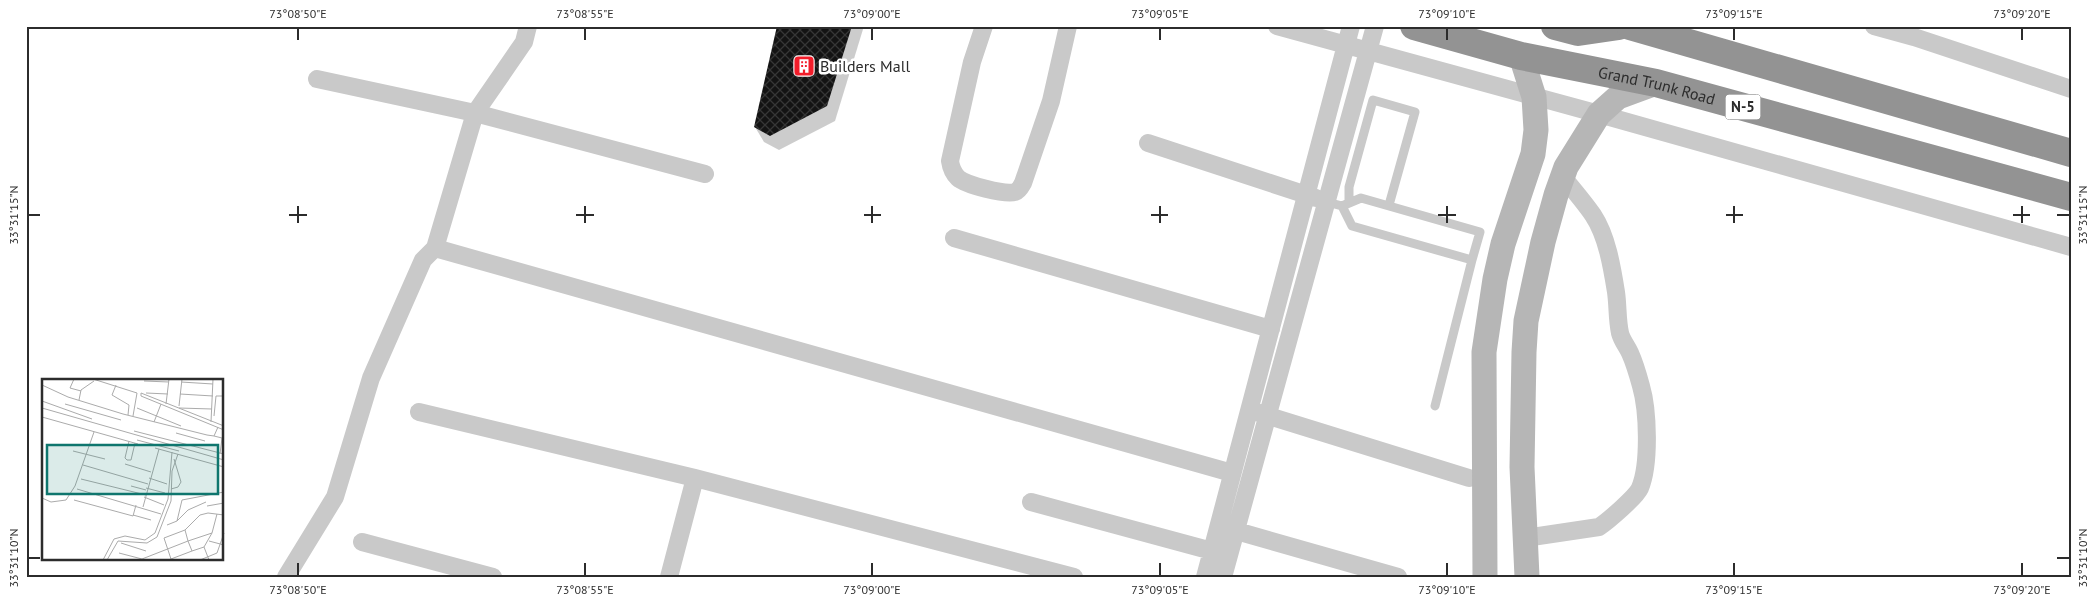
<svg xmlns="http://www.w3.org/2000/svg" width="2097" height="603" font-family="'PT Sans',sans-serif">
<defs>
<pattern id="building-cross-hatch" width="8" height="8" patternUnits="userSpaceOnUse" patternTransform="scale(1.25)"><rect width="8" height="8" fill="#131313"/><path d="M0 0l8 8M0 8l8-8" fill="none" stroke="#363636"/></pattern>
</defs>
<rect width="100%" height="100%" fill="#fff"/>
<path fill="#0003" d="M779,26h85l-29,95 -56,29 -15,-8 -9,-15z"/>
<path fill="url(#building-cross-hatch)" d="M777,26h75l-25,80 -57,30 -16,-9z"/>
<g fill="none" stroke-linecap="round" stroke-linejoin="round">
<path stroke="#c9c9c9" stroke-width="9" d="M1349,201v-14l24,-87 42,12 -26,93
M1327,202l15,4 10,20 120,34 8,-28 -119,-34 -19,8
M1435,406l37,-146"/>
<path stroke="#c9c9c9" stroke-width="18" d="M984,26l-12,36 -22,99c1,7 3,12 8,17 8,7 47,17 57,14 5,-2 6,-6 8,-9l28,-82 17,-75
M1277,26l322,88 472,133
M1874,26l40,11 157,52
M317,79l158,34 230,61
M1148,143l168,55
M954,238l317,91
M435,248l797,225
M419,412l276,66 379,99
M1256,412l213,66
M1031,502l181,49
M1226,528l172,49
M1525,538l74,-11c9,-6 37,-30 41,-39 10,-24 8,-78 1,-102 -3,-11 -6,-22 -11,-33 -3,-7 -8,-12 -10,-20 -3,-14 -2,-27 -4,-41 -4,-25 -9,-56 -23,-77 -9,-13 -20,-26 -31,-39
M362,542l131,35
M286,577l49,-80 36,-119 52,-118 12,-12 40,-135 49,-71 4,-16
M669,577l26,-99
M1205,577l146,-551
M1223,577l152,-551"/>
<path stroke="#b6b6b6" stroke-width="25" d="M1485,577l-1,-225 11,-73 8,-35 30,-90 3,-24 -2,-33 -13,-41
M1527,577l-5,-110 2,-115 2,-31 17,-79 13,-47 10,-28 33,-53 19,-17 38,-14"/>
<g stroke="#939393" stroke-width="28">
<path id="s1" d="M1414,26l107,30 135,27 415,114"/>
<path d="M1555,26l23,6 41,-6"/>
<path d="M1630,26l441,127"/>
</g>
</g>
<path fill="none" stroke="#2c2c2c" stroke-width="2" d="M298,28v12M585,28v12M872,28v12M1160,28v12M1447,28v12M1734,28v12M2022,28v12M298,206v17M585,206v17M872,206v17M1160,206v17M1447,206v17M1734,206v17M2022,206v17M28,215h12M289,215h18M576,215h18M864,215h17M1151,215h17M1438,215h18M1726,215h17M2013,215h17M2057,215h13M28,558h12M2057,558h13M298,563v13M585,563v13M872,563v13M1160,563v13M1447,563v13M1734,563v13M2022,563v13"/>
<defs>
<g id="building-square" transform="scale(1.125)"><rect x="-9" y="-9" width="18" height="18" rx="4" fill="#f31d2a" stroke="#fff"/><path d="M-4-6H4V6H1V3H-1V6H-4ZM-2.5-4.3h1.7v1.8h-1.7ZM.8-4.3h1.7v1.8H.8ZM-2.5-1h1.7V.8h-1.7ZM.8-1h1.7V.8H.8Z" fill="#fff"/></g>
</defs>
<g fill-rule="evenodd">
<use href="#building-square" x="804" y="66"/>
</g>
<g text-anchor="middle" stroke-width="5" stroke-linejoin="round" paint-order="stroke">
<rect fill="#fff" stroke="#6b6b6b" stroke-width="1" x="1725.5" y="94.5" width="35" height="25" rx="4"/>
<g font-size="15" font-weight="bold" fill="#2c2c2c">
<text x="1743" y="112">N-5</text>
</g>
<g font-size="16" fill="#2c2c2c" stroke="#fff" text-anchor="start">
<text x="820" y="72">Builders Mall</text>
</g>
<g font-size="16" fill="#2c2c2c" stroke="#fff">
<text dy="6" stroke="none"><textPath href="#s1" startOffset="250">Grand Trunk Road</textPath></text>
</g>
</g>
<g transform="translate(42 379)">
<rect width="181" height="181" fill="#fff"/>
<path fill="none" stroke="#ababab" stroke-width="1" d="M32,0l-4,9 11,3M51,0l44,14 -4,23M102,2l25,1M139,3l32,2M0,6l26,12 55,17 84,21 7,1 4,-9M74,6l-4,10 17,10 -1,10M99,14v3l83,34M99,14l83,33M104,14l22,1M138,15l33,2M37,21l2,-10 13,-9M0,22l50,18M23,25l56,16M124,25l3,-25M137,27l3,-27M0,29l182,52M95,29l44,18M137,29l33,1M172,37l2,-20h8M0,38l96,27M112,43l7,-18M169,43l2,-43M92,52l90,23M134,54l29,8M172,57l8,2 -2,16M95,61l42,11M87,62l-4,17 2,2h4l4,-17M113,69l69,19M31,72l32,8M83,85l26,8M41,86l65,19M107,99l18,6M39,100l65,16M89,107l15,4M104,109l19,5M35,110l84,25M129,110l7,-2 3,-5 -7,-23M102,118l20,8M0,119l9,4 15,-2 9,-14 19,-54M32,121l59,16 3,-11M165,127l17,-3M101,128l16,-58M91,136l18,5M135,142l5,-21 42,-8M125,146l10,-4 11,-11 18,-8M143,151l3,11 24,-8 5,-19M143,151l15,-15 8,-2 16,2M167,162l15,4M79,164l25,8M162,168l8,-14M150,172l12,-4 5,13M77,174l23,6 46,-18 4,10 -21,8M61,181l11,-21 11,-3 20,4 10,-7 13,-34 4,-47M65,181l11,-19 29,2 10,-6 14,-36 1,-30 6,-17M126,181l3,-1 -7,-21 21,-8M158,181l17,-7 7,-20"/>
<path fill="#0f766e" fill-opacity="0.15" stroke="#0f766e" stroke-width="2.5" d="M5,66h171v49h-171z"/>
<rect width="181" height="181" fill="none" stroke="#2c2c2c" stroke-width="2.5"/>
</g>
<rect width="2097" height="603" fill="none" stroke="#ffffff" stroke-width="55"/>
<rect x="28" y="28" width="2042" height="548" fill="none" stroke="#2c2c2c" stroke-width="2"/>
<g font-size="12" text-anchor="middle" fill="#2c2c2c">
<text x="298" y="18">73°08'50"E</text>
<text x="585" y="18">73°08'55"E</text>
<text x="872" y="18">73°09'00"E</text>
<text x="1160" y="18">73°09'05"E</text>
<text x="1447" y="18">73°09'10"E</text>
<text x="1734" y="18">73°09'15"E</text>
<text x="2022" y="18">73°09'20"E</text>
<text transform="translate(14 215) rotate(-90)" y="4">33°31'15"N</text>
<text transform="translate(2083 215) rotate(-90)" y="4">33°31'15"N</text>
<text transform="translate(14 558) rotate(-90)" y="4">33°31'10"N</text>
<text transform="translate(2083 558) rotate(-90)" y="4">33°31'10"N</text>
<text x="298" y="594">73°08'50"E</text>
<text x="585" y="594">73°08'55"E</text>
<text x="872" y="594">73°09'00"E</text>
<text x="1160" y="594">73°09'05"E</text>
<text x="1447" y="594">73°09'10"E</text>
<text x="1734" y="594">73°09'15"E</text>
<text x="2022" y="594">73°09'20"E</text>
</g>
</svg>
